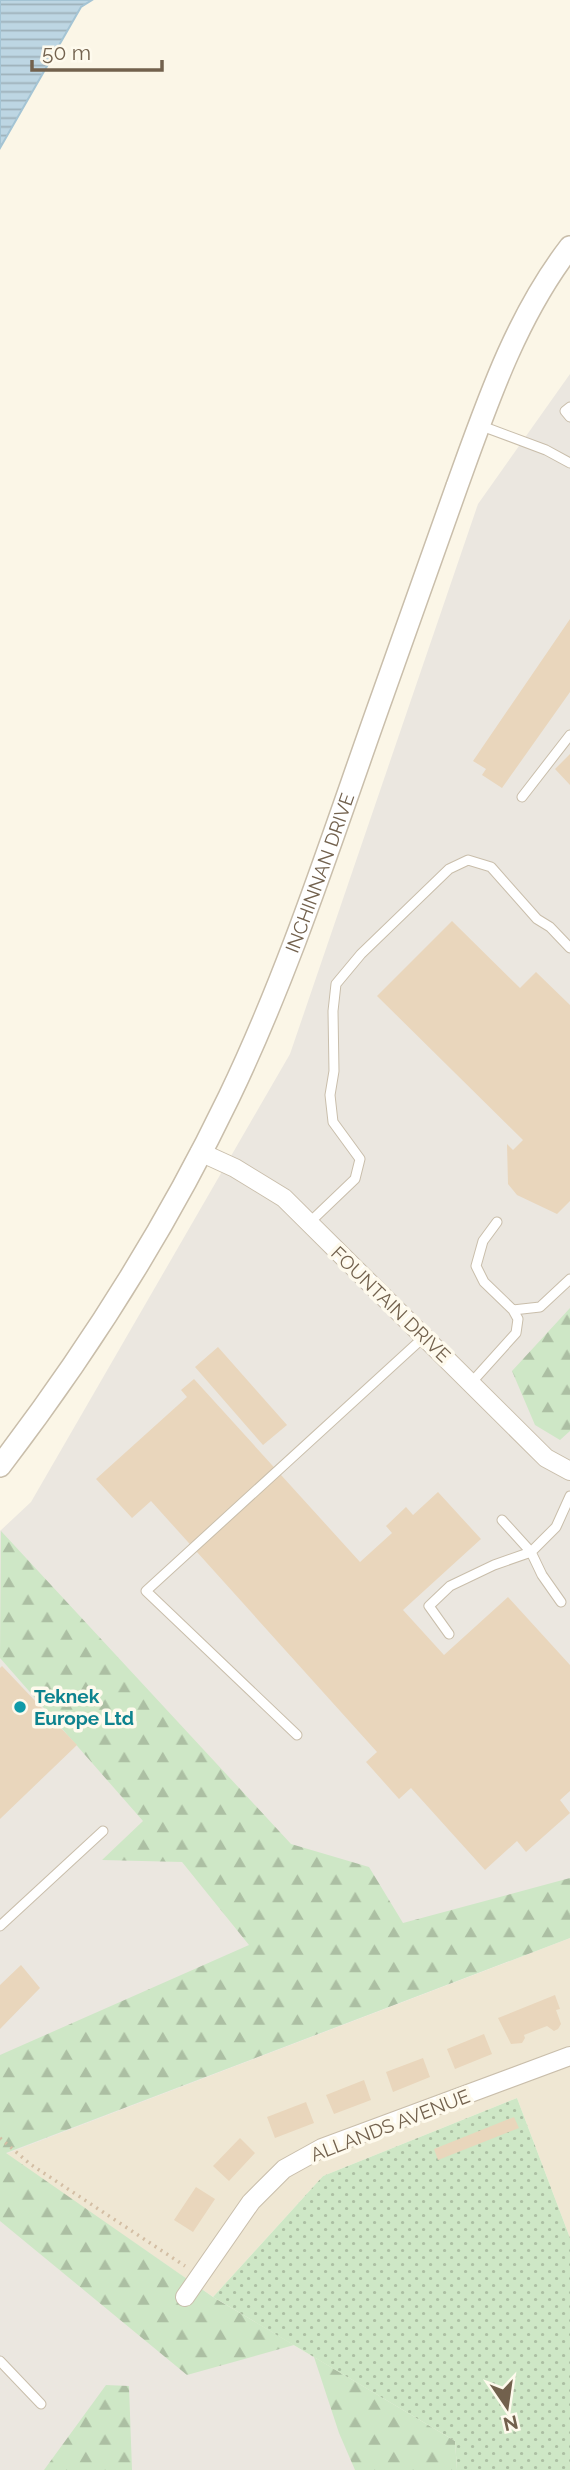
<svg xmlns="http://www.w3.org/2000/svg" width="570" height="2470" font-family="Raleway,sans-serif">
<defs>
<pattern id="forest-firs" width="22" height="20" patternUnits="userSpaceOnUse" patternTransform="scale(1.75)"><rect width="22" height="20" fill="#cee7c6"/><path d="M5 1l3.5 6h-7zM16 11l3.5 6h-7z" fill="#acbfa3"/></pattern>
<pattern id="park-dots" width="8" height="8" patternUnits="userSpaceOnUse" patternTransform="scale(1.75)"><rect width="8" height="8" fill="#cee7c6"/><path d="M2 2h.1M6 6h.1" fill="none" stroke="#acbfa3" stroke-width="1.8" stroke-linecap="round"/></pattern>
<pattern id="water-rules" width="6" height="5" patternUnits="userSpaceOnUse" patternTransform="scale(1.75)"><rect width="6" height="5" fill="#bdd6e3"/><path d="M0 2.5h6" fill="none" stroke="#9eb1ba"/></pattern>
</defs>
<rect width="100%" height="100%" fill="#fbf6e7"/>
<path fill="#efe7d3" d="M570,1938v300l-53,-140 -194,78 -110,121 -208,-143z"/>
<path fill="#ebe7e0" d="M570,374v1564l-564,216 207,143 242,144 2,29h-457v-939l31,-29 259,-448 188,-550z"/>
<path fill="url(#forest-firs)" d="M570,1308v123l-10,9 -25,-15 -23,-54z
M1,1531l290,313 78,23 34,56 167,-45v60l-564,215 207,144 81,48 -107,30 -187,-154v-166l249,-110 -67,-83 -80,-2 41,-39 -143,-163z
M314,2357l141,84 2,29h-102l-16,-37z
M106,2385l23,1 3,84h-88z"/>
<path fill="url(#park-dots)" d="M517,2098l53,140v232h-113l-2,-29 -242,-144 110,-121z"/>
<path fill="url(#water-rules)" stroke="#a4c4d4" stroke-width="2" d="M0,0h92l-11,7 -81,141z"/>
<path fill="#e9d6bc" d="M570,619v73l-68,96 -20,-13 4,-6 -13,-8z
M570,754v31l-15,-16z
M452,921l68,67 16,-16 34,33v196l-13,13 -40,-19 -9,-11 -1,-40 6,6 10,-10 -146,-144z
M218,1347l69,78 -24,20 -68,-78z
M194,1379l166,183 32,-29 -6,-7 20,-19 7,8 25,-23 43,47 -78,71 41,45 64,-58 62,68v126l-10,9 10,13 -44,39 -9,-11 -32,29 -74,-82 -12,11 -33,-37 11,-10 -226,-251 -19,17 -36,-39 91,-82 -6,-7z
M2,1666l75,79 -77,74v-151z
M21,1965l19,23 -40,41v-44z
M555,1995l5,14 -4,1 5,14 -3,5 -4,2 -7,-5 -23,9 1,3 -3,5 -11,1 -13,-26z
M484,2034l8,20 -37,15 -8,-20z
M423,2058l7,19 -37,15 -7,-20z
M364,2080l7,20 -37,14 -8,-19z
M306,2102l8,21 -39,15 -8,-21z
M514,2117l5,11 -81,32 -4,-11z
M240,2138l15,15 -26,28 -16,-15z
M196,2187l19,12 -22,33 -19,-12z"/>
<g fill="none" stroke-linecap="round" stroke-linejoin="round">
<g stroke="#c9beab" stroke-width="11">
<path id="service" d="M570,407l-5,4 5,6
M479,425l67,25 24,13
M522,797l48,-62
M309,1223l46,-44 5,-20 -27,-37 -3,-27 4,-24 -1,-60 3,-27 25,-30 88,-85 19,-9 23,7 46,52 13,8 20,21
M513,1310l27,-3 30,-28
M471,1383l45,-50 2,-14 -5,-9 -29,-28 -8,-16 7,-25 14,-19
M502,1520l29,32 25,-25 14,-31
M449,1634l-20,-28 21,-20 44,-21 37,-13 11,23 19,27
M297,1735l-151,-144 279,-255
M0,1926l103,-95
M0,2361l41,43"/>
</g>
<g stroke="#c9beab" stroke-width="20">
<path id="minor" d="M200,1152l35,16 49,30 262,260 24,13
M185,2297l66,-95 33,-33 38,-21 248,-92"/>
</g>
<g stroke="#c9beab" stroke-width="24">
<g id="tertiary">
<path id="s1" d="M0,1466c88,-115 166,-238 229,-369 62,-129 105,-266 153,-400 25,-71 50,-141 75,-211 30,-83 59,-169 113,-239"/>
</g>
</g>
<path stroke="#d3bea4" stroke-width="3.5" stroke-dasharray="2 5" stroke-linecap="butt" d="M0,2138l30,26 155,102"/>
<use href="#service" stroke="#fff" stroke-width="9"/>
<use href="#minor" stroke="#fff" stroke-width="18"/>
<use href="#tertiary" stroke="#fff" stroke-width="21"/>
</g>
<circle fill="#0f9aa8" stroke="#fefaed" stroke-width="2.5" cx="20" cy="1707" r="7"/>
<g text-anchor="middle" stroke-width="7" stroke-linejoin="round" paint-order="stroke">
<g font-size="19" fill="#72614d" stroke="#fefaed">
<text dy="7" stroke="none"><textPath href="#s1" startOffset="677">INCHINNAN DRIVE</textPath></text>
<text transform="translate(391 1304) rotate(44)" y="7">FOUNTAIN DRIVE</text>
<text transform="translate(390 2125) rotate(-21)" y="7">ALLANDS AVENUE</text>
</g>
<g font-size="19" font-weight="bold" fill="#0d838f" stroke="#fefaed" text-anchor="start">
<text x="34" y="1703">Teknek<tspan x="34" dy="22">Europe Ltd</tspan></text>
</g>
</g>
<g transform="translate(507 2407) rotate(167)" stroke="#fefaed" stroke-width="5" paint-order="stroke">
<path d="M0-5L12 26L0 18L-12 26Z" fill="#72614d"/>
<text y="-10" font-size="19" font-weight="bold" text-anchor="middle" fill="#72614d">N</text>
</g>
<path d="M32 60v10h130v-10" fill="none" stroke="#72614d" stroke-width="3.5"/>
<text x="42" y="60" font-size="21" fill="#72614d" stroke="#fefaed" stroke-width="5" paint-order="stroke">50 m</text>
</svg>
